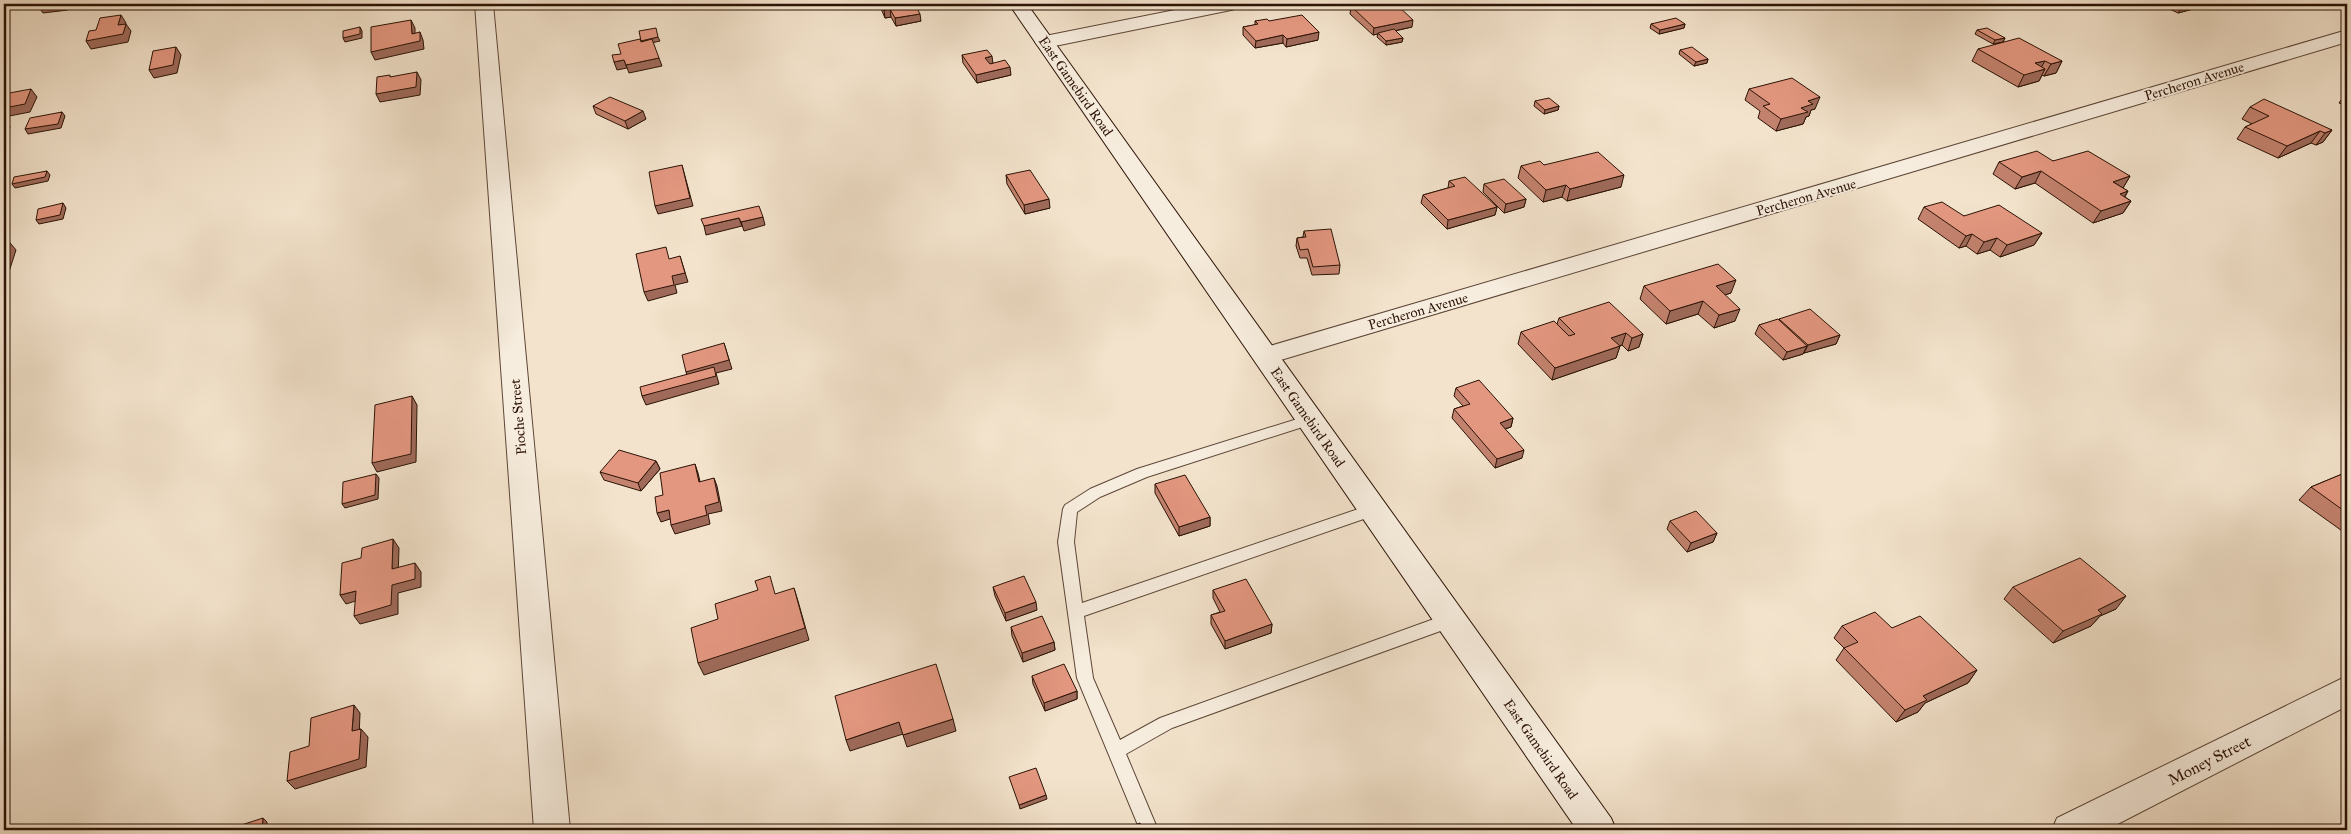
<svg xmlns="http://www.w3.org/2000/svg" width="2351" height="834" font-family="'IM FELL Great Primer',serif">
<rect width="100%" height="100%" fill="#f3e3cc"/>
<filter id="stains"><feTurbulence type="fractalNoise" baseFrequency=".004" numOctaves="4"/><feColorMatrix values="0 0 0 0 .2 0 0 0 0 .09 0 0 0 0 .02 0 0 0 .5 -.17"/></filter>
<radialGradient id="worn" r=".72"><stop offset=".6" stop-color="#630" stop-opacity="0"/><stop offset="1" stop-color="#630" stop-opacity=".3"/></radialGradient>
<g fill="none" stroke-linecap="round" stroke-linejoin="round">
<g stroke="#5d4637" stroke-width="2">
<path id="lane" d="M1310,415l5,2 2,3 -2,3 -168,54 -47,20 -23,15 -3,30 8,61 291,-99 5,2 2,4 -2,4 -294,102 9,62 27,62 40,-22 285,-103 6,-2 6,2 2,5 -2,5 -285,103 -46,26 32,76h-18l-63,-152 -19,-136 5,-33 2,-4 25,-16 47,-20z"/>
</g>
<g stroke="#5d4637" stroke-width="2">
<path id="street" d="M475,4h18l77,826h-36z
M1205,4h35l-2,4 -7,2 -186,38 -7,-2 -3,-4 3,-4 7,-2z
M2347,30v12l-1073,320 -9,3 -9,-3 -4,-6 4,-6z
M2347,676v30l-241,124h-54l5,-12z"/>
</g>
<g stroke="#2b1205" stroke-width="2">
<path id="secondary" d="M1009,4h18l584,814 5,12h-39z"/>
</g>
<use href="#lane" fill="#f7edde" fill-rule="evenodd"/>
<use href="#street" fill="#f7edde" fill-rule="evenodd"/>
<use href="#secondary" fill="#f7edde" fill-rule="evenodd"/>
</g>
<path fill="#c3826e" stroke="#2b1205" d="M880,4l41,17 -25,5 -5,-9 -6,1 -3,-7z
M2159,4h37l-3,5 -15,4z
M1351,6l24,3 37,18 -17,4 8,7 -1,4 -16,3 -9,-8 1,-3 -5,1 -23,-21z
M1255,21h14l49,19 -32,7 -3,-4 -28,5 -12,-13v-8l12,-2z
M1651,24h34l-1,4 -25,6 -9,-6z
M1977,30l28,8 -2,4 -10,2 -18,-10z
M1978,49l84,12 -6,12 -12,3 -2,-1 -3,6 -21,6 -46,-26z
M1680,50l28,9 -1,4 -13,3 -15,-12z
M962,55l31,8 18,12 -34,8 -14,-20z
M2347,82v24l-8,-3 5,-7 -3,-1 4,-5 -3,-1z
M1749,89l66,20 -4,1 -2,6 -3,1 -3,7 -27,7 -18,-13 2,-7 -15,-11z
M1535,101l24,5 -1,4 -14,4 -10,-8z
M593,106l53,13 -18,10 -32,-15z
M2250,107l82,23 -9,12 -7,3 -5,-2 -33,15 -41,-19 8,-12 7,-3 -10,-5z
M2053,161l77,15 -7,12 5,3 -3,6 6,4 -8,12 -30,10 -58,-40 -20,6 -22,-15 6,-12z
M1544,165l77,22 -54,14 -5,-4 -19,5 -25,-24 3,-12z
M1006,175l44,33 -25,6 -18,-30z
M1449,181l48,26 -2,8 -48,14 -26,-26 2,-8 25,-7z
M1484,184l42,15 -2,8 -20,6 -21,-21z
M1924,207l40,9 78,17 -8,12 -34,12 -10,-7 -13,4 -11,-8 -7,2 -41,-29z
M1304,231l36,34 -1,9 -27,1 -5,-17h-7l-4,-12 1,-8 6,-1z
M1644,286l87,7 -6,2 10,26 -21,7 -16,-14 -32,10 -26,-25z
M1559,318l84,16 -4,13 -11,4 -6,-6 -2,1 -4,12 -64,22 -34,-36 3,-12 36,-8z
M1779,319l61,16 -4,9 -32,9 -1,1 -20,6 -28,-26 4,-9 19,-5z
M1456,388l57,30 -2,9 -6,2 17,29 -27,10 -43,-50 2,-9 9,-3 -9,-10z
M656,461l4,8 -19,22 -37,-11 -4,-8z
M2347,472v60l-2,1 -46,-33 12,-13z
M1155,484l55,33v9l-31,10 -24,-43z
M1670,521l47,12 -4,9 -26,10 -20,-23z
M993,587l44,23 -31,11 -11,-25z
M2013,587l103,22 -16,7 -9,10 -38,17 -49,-44z
M1213,590l59,34 -1,9 -46,16 -14,-25v-9l9,-3 -7,-14z
M1842,626l50,2 85,42 -9,13 -43,20 -7,9 -22,10 -60,-62 8,-12 -10,-10z
M1011,627l43,15 1,8 -32,12 -11,-26z
M1032,676l45,15v8l-32,12 -12,-27z"/>
<path fill="#9f6a5a" stroke="#2b1205" d="M50,4h20l-2,6 -25,3 -5,-7z
M1562,4h9l-9,2z
M2188,4h8l-3,5 -15,4 5,-8z
M890,9l1,8 -6,1 -1,-8z
M920,14l1,7 -25,5 -1,-8z
M121,15l5,8 -3,10 -5,-8z
M411,20l4,8v13l-3,-7z
M1413,20l-1,7 -33,7 -1,-1v1l-5,1 1,-7z
M126,24l5,7 -3,11 -37,7 -5,-8z
M1685,24l-1,4 -25,6 1,-4z
M360,27l2,4v7l-17,4 -2,-4z
M420,32l3,8 1,9 -49,11 -4,-8z
M1319,32l-1,8 -32,7 1,-8z
M1283,35v8l-28,5 1,-7z
M658,37l2,4 -17,4 -2,-4z
M1403,38l-1,4 -16,3v-4z
M2005,38l-2,4 -10,2 2,-4z
M176,47l5,8 -4,18 -23,5 -5,-8z
M992,56l1,8 -7,2 -1,-8z
M659,58l3,8 -33,7 -3,-8z
M1708,59l-1,4 -13,3 2,-4z
M624,60l3,8 -10,2 -3,-8z
M2045,61l-6,10 6,-2 -6,12 -21,6 6,-12 11,-12z
M2062,61l-6,12 -12,3 7,-12z
M1010,67l1,8 -34,8 -1,-8z
M417,72l4,8 -1,15 -40,7 -4,-8z
M31,89l6,8 -7,15 -26,5v-9z
M1820,97l-5,12 -4,1 -2,6 -3,1 -3,7 -27,7 5,-12 20,-11 7,-7z
M1559,106l-1,4 -14,4 1,-4z
M643,111l3,8 -18,10 -3,-8z
M62,112l3,4 -4,12 -33,6 -3,-5z
M7,122l3,5 -4,11h-2v-8z
M2332,130l-9,12 -7,3 9,-12z
M2320,131l-9,12 -33,15 9,-12z
M682,165l11,41 -35,8 -3,-8z
M47,171l3,4 -2,6 -33,7 -3,-4z
M2041,171l-6,12 -20,6 7,-12z
M1624,175l-3,12 -54,14 3,-12z
M2130,176l-7,12 -10,-6z
M1566,185l-4,12 -19,5 3,-12z
M2128,191l-8,12v-9z
M1049,199l1,9 -25,6 -1,-9z
M1526,199l-2,8 -20,6 2,-9z
M2131,201l-8,12 -30,10 8,-12z
M63,203l3,5 -3,11 -24,5 -3,-4z
M1497,207l-2,8 -48,14 1,-9z
M763,217l2,8 -21,6 -3,-9z
M739,218l3,8 -36,9 -2,-9z
M2042,233l-8,12 -34,12 7,-12z
M1972,234l-6,12 -7,2 7,-12z
M6,238l10,12 -10,31 -2,1v-37z
M1997,238l-7,12 -13,4 7,-12z
M680,256l8,26 -13,3 2,8 -29,8 -4,-9z
M1736,280l-5,13 -20,6 5,-13z
M1703,301l-5,13 -32,10 4,-13z
M1740,309l-5,12 -21,7 5,-13z
M1626,333l-4,12 -15,5 4,-12z
M1643,334l-4,13 -11,4 4,-13z
M1840,335l-4,9 -32,9 4,-8z
M724,343l8,26 -16,4 3,11 -73,21 -4,-9 47,-16 -3,-8z
M1620,346l-4,12 -64,22 3,-12z
M1807,346l-4,8 -20,6 4,-8z
M412,396l5,9 -1,57 -39,10 -5,-9z
M1513,418l-2,9 -13,4 2,-8z
M1524,450l-2,8 -27,10 2,-9z
M656,461l4,8 -19,22 -3,-8z
M695,464l3,9 4,17 -3,-8z
M376,474l3,4 -1,21 -33,9 -3,-4z
M714,478l3,8 5,25 -14,3 2,10 -35,10 -4,-9 34,-19z
M669,510l4,8 -12,4 -4,-9z
M1210,517v9l-31,10v-9z
M1717,533l-4,9 -26,10 4,-9z
M393,539l6,9 -1,30 -6,-9z
M415,563l6,9v15l-23,6v21l-38,10 -6,-8 38,-31z
M794,588l4,13 11,39 -105,35 -6,-12z
M356,591l6,8 -16,5 -6,-9z
M2126,596l-10,13 -16,7 -9,10 -38,17 10,-12 35,-21z
M1036,602l1,8 -31,11 -1,-8z
M1272,624l-1,9 -46,16v-8z
M1054,642l1,8 -32,12 -1,-9z
M1977,670l-9,13 -43,20 -7,9 -22,10 9,-12 18,-14z
M1077,691v8l-32,12 -1,-8z
M354,705l6,8 -1,26 -7,-8z
M953,719l3,12 -49,16 -4,-12z
M899,722l4,12 -53,17 -4,-11z
M361,729l7,8 -2,30 -71,22 -8,-8z
M1046,795l1,4 -27,10 -1,-4z
M263,818l4,4v8h-5z"/>
<path fill="#e39780" stroke="#2b1205" d="M39,4h11l-12,2z
M881,4h34l5,10 -25,4 -5,-9 -6,1z
M1363,4h6l6,5 22,-4 16,15 -39,8 -23,-22z
M121,15l-3,10 8,-1 -3,10 -37,7 3,-10 7,-1 4,-12z
M1302,15l17,17 -32,7 -4,-4 -27,6 -13,-14 15,-3 -3,-3 12,-2 2,2z
M1676,18l9,6 -25,6 -9,-6z
M411,20l1,14 8,-2v9l-49,11v-25z
M360,27v7l-17,4v-7z
M656,28l2,9 -17,4 -2,-10z
M1987,28l18,10 -10,2 -18,-10z
M1394,29l9,9 -17,3 -8,-8z
M2019,38l43,23 -11,3 -6,-3 -10,2 10,6 -21,6 -46,-26z
M640,39l1,3 11,-3 7,19 -33,7 -2,-5 -10,2 -2,-7 9,-1 -3,-10z
M176,47l-3,18 -24,5 4,-19z
M1692,47l16,12 -12,3 -16,-12z
M987,50l5,6 -7,2 5,6 15,-4 5,7 -34,8 -14,-20z
M417,72l-1,15 -40,7 1,-17 13,-2v2z
M1792,78l28,19 -12,4 5,3 -12,4 7,4 -27,7 -18,-13 7,-2 -21,-15z
M31,89l-6,15 -21,4v-14z
M610,97l33,14 -18,10 -32,-15z
M1549,98l10,8 -14,4 -10,-9z
M2264,99l68,31 -7,3 -5,-2 -33,15 -42,-19 24,-11 -19,-9z
M62,112l-4,12 -33,5 5,-11z
M7,122l-3,8v-7z
M2037,151l16,10 35,-10 42,25 -17,6 15,9 -8,3 11,7 -30,10 -60,-40 -19,6 -23,-15z
M1598,152l26,23 -54,14 -4,-4 -20,5 -25,-24 19,-5 4,4z
M682,165l8,33 -35,8 -6,-34z
M1030,170l19,29 -25,6 -18,-30z
M47,171l-2,6 -33,7 2,-7z
M1465,177l32,30 -49,13 -25,-25 32,-9 -6,-5z
M1504,179l22,20 -20,5 -22,-20z
M1942,202l22,14 35,-11 43,28 -35,12 -10,-7 -13,4 -12,-8 -6,2 -42,-29z
M63,203l-3,12 -24,5 2,-11z
M759,206l4,11 -22,5 -2,-4 -35,8 -3,-7z
M1331,229l9,36 -27,2 -5,-18 -8,1 -3,-12 9,-1 -2,-6z
M4,238h2l-2,7z
M666,247l3,12 11,-3 5,17 -13,3 2,9 -30,7 -8,-38z
M1718,264l18,16 -20,6 24,23 -21,6 -16,-14 -33,10 -26,-25z
M1609,302l34,32 -11,4 -6,-5 -15,5 9,8 -65,22 -34,-36 33,-11 15,15 6,-2 -16,-16z
M1810,309l30,26 -32,10 -29,-26z
M1778,319l29,27 -20,6 -28,-27z
M724,343l5,17 -43,12 -4,-17z
M714,367l2,9 -74,20 -2,-9z
M1479,380l34,38 -13,5 24,27 -27,9 -43,-50 16,-5 -14,-16z
M412,396l-1,58 -39,9 3,-58z
M619,450l37,11 -18,22 -38,-11z
M695,464l4,18 15,-4 5,24 -14,4 2,9 -36,10 -2,-15 -12,3 -2,-16 8,-2 -3,-22z
M2347,472v41l-36,-26z
M376,474l-1,21 -33,9 1,-22z
M1185,475l25,42 -31,10 -24,-43z
M1696,511l21,22 -26,10 -21,-22z
M393,539l-1,30 23,-6v16l-23,6 -1,20 -37,11 2,-25 -16,4 2,-32 19,-5 1,-10z
M2080,558l46,38 -28,14 4,4 -39,17 -50,-44z
M770,576l5,18 19,-6 11,40 -107,35 -7,-35 27,-9 -3,-15 43,-14 -3,-9z
M1024,576l12,26 -31,11 -12,-26z
M1246,579l26,45 -47,17 -14,-26 14,-4 -12,-21z
M1875,612l17,16 28,-12 57,54 -54,26 4,4 -22,10 -61,-62 14,-6 -16,-16z
M1042,616l12,26 -32,11 -11,-26z
M936,664l17,55 -50,16 -4,-13 -53,18 -11,-44z
M1064,664l13,27 -33,12 -12,-27z
M354,705l-2,26 9,-2 -2,30 -72,22 3,-29 19,-6 2,-28z
M1036,768l10,27 -27,10 -10,-28z
M263,818l-1,12h-36z
M1140,823l2,7h-20z"/>
<g text-anchor="middle" stroke-width="4" stroke-linejoin="round" paint-order="stroke">
<g font-size="14" fill="#2b1205" stroke="#f7edde">
<text transform="translate(2194 81) rotate(-17)" y="5">Percheron Avenue</text>
<text transform="translate(1076 86) rotate(55)" y="5">East Gamebird Road</text>
<text transform="translate(1806 197) rotate(-16)" y="5">Percheron Avenue</text>
<text transform="translate(1418 311) rotate(-16)" y="5">Percheron Avenue</text>
<text transform="translate(518 417) rotate(-95)" y="5">Pioche Street</text>
<text transform="translate(1308 417) rotate(55)" y="5">East Gamebird Road</text>
<text transform="translate(1541 749) rotate(55)" y="5">East Gamebird Road</text>
</g>
<g font-size="16" fill="#2b1205" stroke="#f7edde">
<text transform="translate(2209 760) rotate(-27)" y="6">Money Street</text>
</g>
</g>
<rect width="2351" height="834" fill="none" stroke="#f3e3cc" stroke-width="20"/>
<rect x="5" y="5" width="2341" height="824" fill="none" stroke="#2b1205" stroke-width="2.5"/>
<rect x="10" y="10" width="2331" height="814" fill="none" stroke="#2b1205"/>
<rect width="100%" height="100%" filter="url(#stains)"/>
<rect width="100%" height="100%" fill="url(#worn)"/>
</svg>
